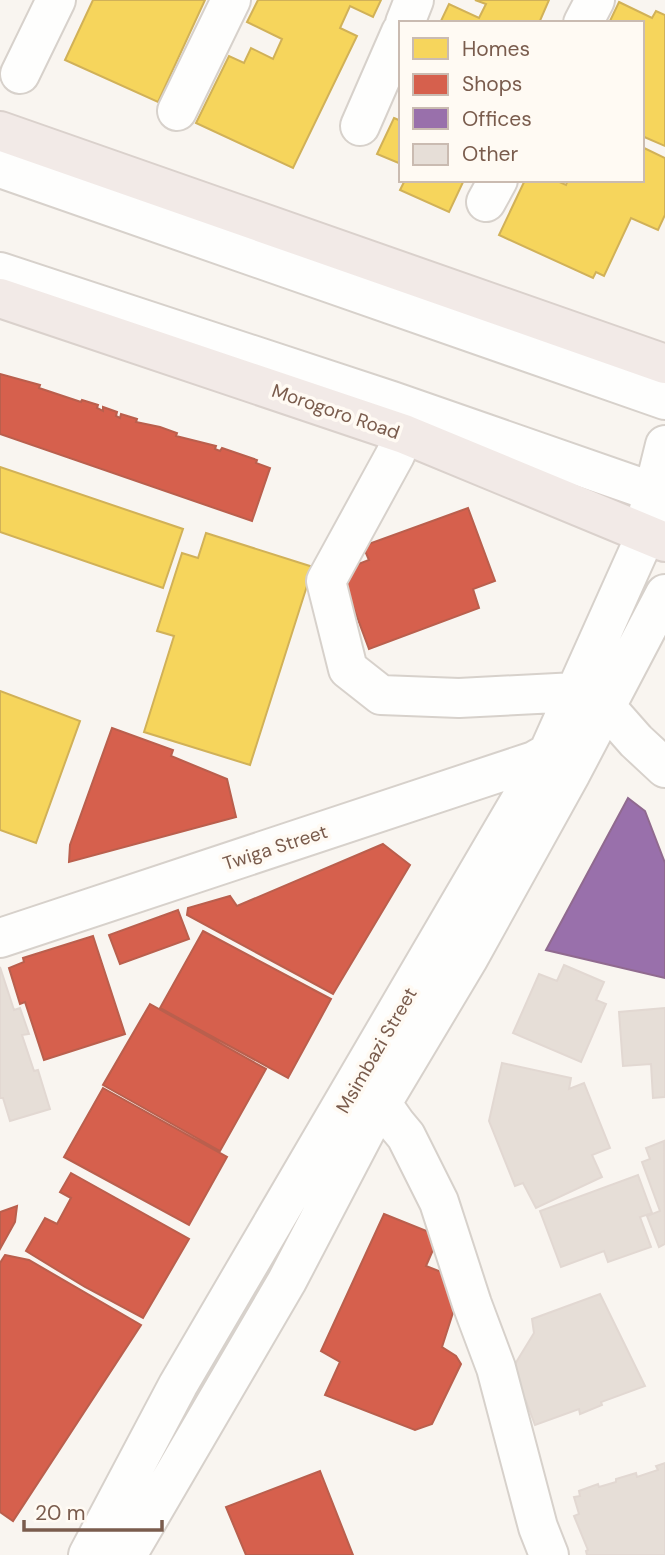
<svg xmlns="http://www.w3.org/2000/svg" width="665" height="1555" font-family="'DM Sans',sans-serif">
<rect width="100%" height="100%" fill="#f9f5f0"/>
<path fill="#f6d55c" stroke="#d1b158" stroke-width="2" d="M93,0h112l-47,102 -93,-42z
M258,0h123l-8,17 -23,-11 -10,22 17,8 -64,132 -97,-45 33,-67 15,7 7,-15 22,11 9,-20 -35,-17z
M475,0h74l-10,23h-99l9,-19 30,14 7,-14z
M619,2l33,16 4,-7 9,4v131l-23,-10v-113h-33z
M394,118l7,3v43l-24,-10z
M642,147l23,11v57l-7,15 -27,-12 -27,58 -8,-4 -3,6 -94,-43 26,-55h30l11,5 2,-5h74z
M405,180h59l-15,32 -49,-22z
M0,467l183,62 -20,59 -163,-56z
M206,533l107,34 -63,198 -106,-33 30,-96 -17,-5 25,-78 16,5z
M0,691l80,30 -44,122 -36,-13z"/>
<path fill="#d6604d" stroke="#ba5f4d" stroke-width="2" d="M0,374l40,11 -1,3 42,14 1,-2 16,5 -1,3 6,3v-4l14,5 -1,4 4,2 1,-4 16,5 -1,3 24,5 17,6 -1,3 40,10 -1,3 5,2 2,-3 35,12 -1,3 14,5 -18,53 -252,-87z
M468,508l27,73 -22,8 6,19 -110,41 -29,-78 29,-11 -6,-14z
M112,728l61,22 -2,6 56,23 9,38 -167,45 1,-17z
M383,844l27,21 -77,129 -146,-79 1,-7 42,-12 7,10z
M178,910l11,29 -69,25 -11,-29z
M203,931l128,68 -43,79 -128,-70z
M93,936l32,98 -81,26 -19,-58 -5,2 -11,-36 15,-6 -1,-4z
M150,1004l116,65 -46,82 -117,-66z
M103,1088l124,69 -38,68 -125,-68z
M71,1173l118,66 -46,79 -58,-31 -59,-36 19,-33 12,6 14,-26 -11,-6z
M17,1206l-2,16 -15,27v-37z
M384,1214l55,22 -13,30 28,11 4,20 -16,50 14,9 5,8 -29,60 -17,6 -90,-35 15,-33 -19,-11z
M5,1255l24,5 112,65 -128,196 -13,-9v-249z
M320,1471l33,84h-107l-20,-48z"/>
<path fill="#9970ab" stroke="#906a8f" stroke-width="2" d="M628,798l17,13 20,52v115l-119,-28z"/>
<path fill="#e6ded7" stroke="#e2d8d2" stroke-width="2" d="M564,965l40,17 -8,18 10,4 -25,58 -68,-29 26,-59 18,7z
M0,967l14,43 6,-2 9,26 -7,1 12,36 4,-1 12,39 -40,12 -7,-23h-3z
M665,1008v89l-12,1 -2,-34 -28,2 -4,-54z
M502,1063l69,15 -2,11 15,-6 26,65 -18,7 10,22 -66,31 -13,-25 -8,3 -26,-65z
M664,1141l1,103 -6,3 -12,-31 13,-5 -18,-49 8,-3 -4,-11z
M638,1175l14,38 -12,4 11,30 -43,15 -4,-11 -43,16 -21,-56z
M600,1294l45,92 -44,16 1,3 -22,9 -1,-5 -44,16 -9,-24 -9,3 -5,-35 22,-36 -2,-14z
M665,1463v92h-78l-1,-4 2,-1 -14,-34 5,-2 -5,-17 6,-1 -1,-5 19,-7 1,3 17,-5v-3l20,-6 1,4 21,-7 -2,-4z"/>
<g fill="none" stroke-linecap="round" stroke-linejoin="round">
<g stroke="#d7d1cb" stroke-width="42">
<path id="minor" d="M405,23l9,-23
M583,23l12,-23
M20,74l36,-74
M177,111l54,-111
M360,126l41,-94
M0,168l665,232
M486,202l12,-22
M0,272l392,129 273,95
M404,434l-9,21 -69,126 22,88 33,26 78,3 117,-6 30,15 30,34 29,27
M0,938l534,-177 14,-8
M368,1084l28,40 10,12 33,66 33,102 24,64 42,159 11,28
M88,1555l90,-170 370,-632 91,-203 26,-105
M127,1555l160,-274 80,-153 101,-169 103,-186 94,-179"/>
</g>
<g stroke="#dad1cc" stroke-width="42">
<path id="highway" d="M0,131l665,233
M0,298l404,136 261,108"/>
</g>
<use href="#minor" stroke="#fefefd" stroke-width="38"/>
<use href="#highway" stroke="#f2eae7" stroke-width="38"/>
</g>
<g text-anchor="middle" stroke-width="7" stroke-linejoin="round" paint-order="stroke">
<g font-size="19" fill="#7a5c4d" stroke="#fffaf3">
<text transform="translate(336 411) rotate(19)" y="7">Morogoro Road</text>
<text transform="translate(275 847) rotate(-18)" y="7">Twiga Street</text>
<text transform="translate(376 1050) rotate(-60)" y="7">Msimbazi Street</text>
</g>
</g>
<rect x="399" y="21" width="245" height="161" fill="#fffaf3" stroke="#cabbb1" stroke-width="2"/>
<rect x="413" y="38" width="35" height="21" fill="#f6d55c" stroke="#cabbb1" stroke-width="2"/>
<text x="462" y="56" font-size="21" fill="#7a5c4d">Homes</text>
<rect x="413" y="74" width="35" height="21" fill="#d6604d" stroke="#cabbb1" stroke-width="2"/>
<text x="462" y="91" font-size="21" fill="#7a5c4d">Shops</text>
<rect x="413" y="108" width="35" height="21" fill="#9970ab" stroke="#cabbb1" stroke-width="2"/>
<text x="462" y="126" font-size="21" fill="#7a5c4d">Offices</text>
<rect x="413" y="144" width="35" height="21" fill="#e6ded7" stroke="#cabbb1" stroke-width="2"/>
<text x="462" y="161" font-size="21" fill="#7a5c4d">Other</text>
<path d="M24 1520v10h138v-10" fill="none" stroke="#7a5c4d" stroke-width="3.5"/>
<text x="35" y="1520" font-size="21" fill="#7a5c4d" stroke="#fffaf3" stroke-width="5" paint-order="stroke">20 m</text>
</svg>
